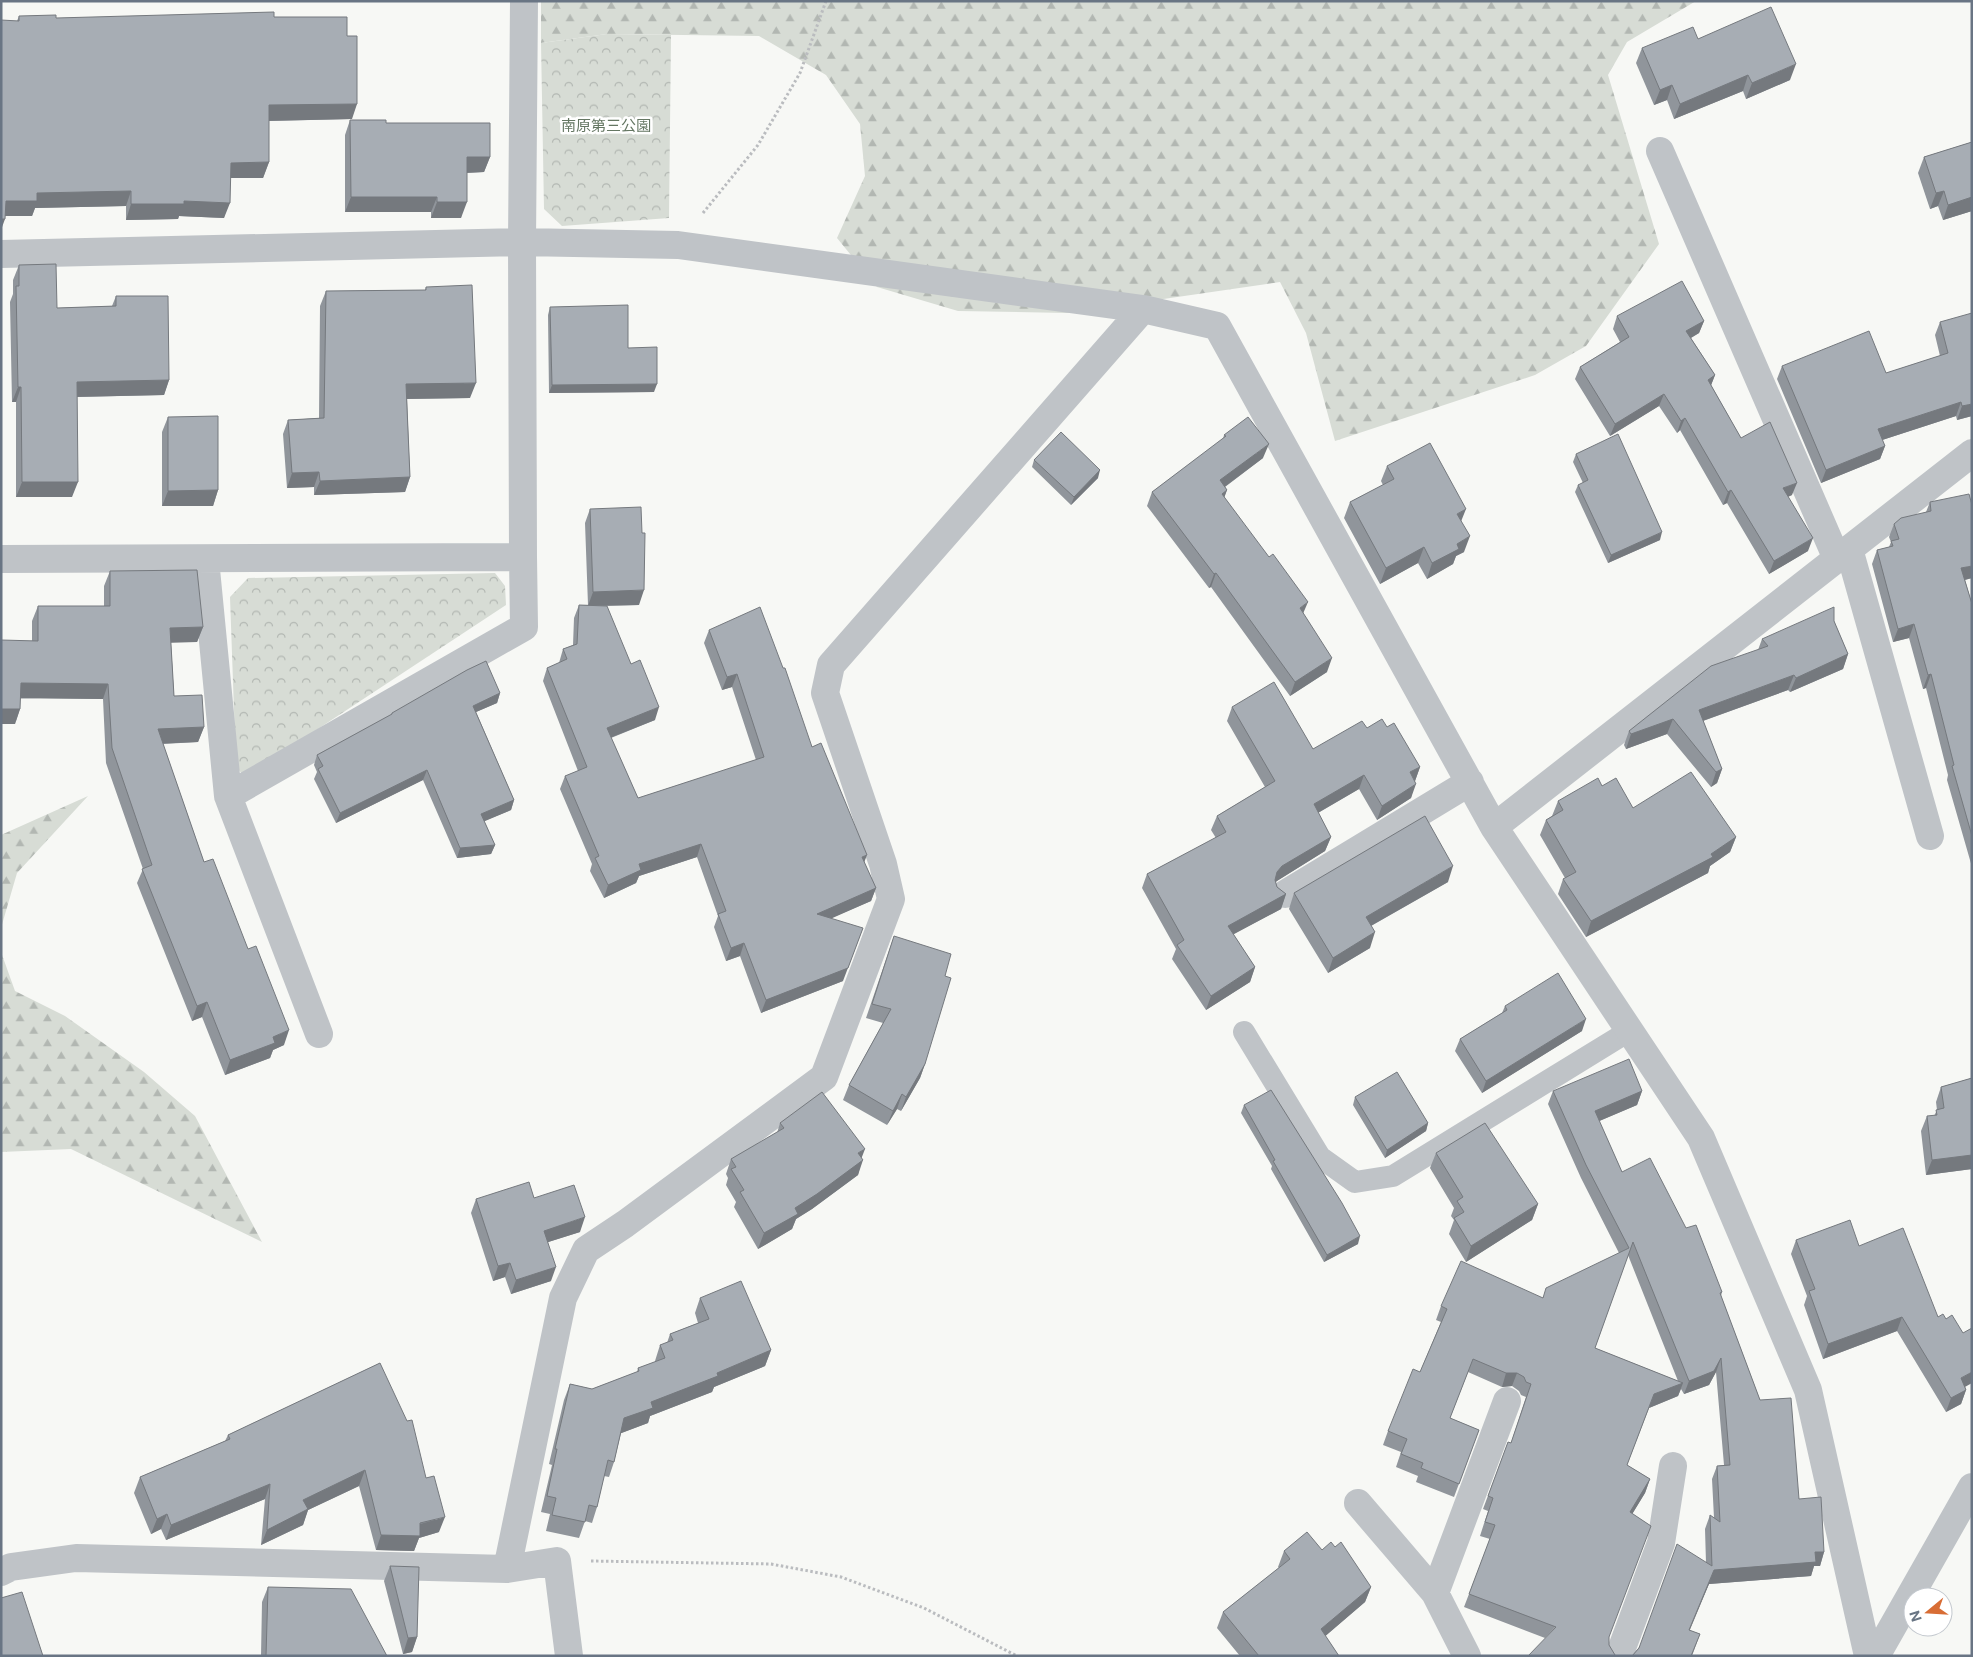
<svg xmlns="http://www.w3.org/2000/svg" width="1973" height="1657" font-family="'Public Sans','Noto Sans JP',sans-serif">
<defs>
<pattern id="forest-firs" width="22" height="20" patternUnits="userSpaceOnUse" patternTransform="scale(1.25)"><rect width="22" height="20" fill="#d7dcd5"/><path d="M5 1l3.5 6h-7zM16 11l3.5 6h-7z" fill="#b2b7b2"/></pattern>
<pattern id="park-crowns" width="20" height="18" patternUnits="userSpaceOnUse" patternTransform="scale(1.25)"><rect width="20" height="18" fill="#d7dcd5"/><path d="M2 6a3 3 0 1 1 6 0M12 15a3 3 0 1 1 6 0" fill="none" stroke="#b2b7b2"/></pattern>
</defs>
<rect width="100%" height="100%" fill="#f7f8f5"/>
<path fill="url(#forest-firs)" d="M541,1h1155l-69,41 -19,33 51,169 -73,102 -51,29 -200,66 -29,-108 -26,-51 -213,31 -109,-2 -81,-24 -40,-49 28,-62 -5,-52 -34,-49 -67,-39 -152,-2 -66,9z
M88,796l-71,77 -16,55v-93z
M1,952l14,39 50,25 79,56 51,44 67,126 -191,-93 -70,3z"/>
<path fill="url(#park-crowns)" d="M607,34l64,1 -2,183 -107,8 -18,-17 -3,-166z
M495,573l10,13 1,19 -261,172 -9,-10 -6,-170 18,-19z"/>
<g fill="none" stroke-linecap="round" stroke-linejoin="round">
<path stroke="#babcbf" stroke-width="3" stroke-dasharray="2.5 2.5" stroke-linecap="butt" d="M703,213l55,-68 42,-72 26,-72
M591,1561l180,3 70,13 83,31 93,48"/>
<path stroke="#bfc3c7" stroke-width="22" d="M1244,1032l76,125 35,25 38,-6 236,-145"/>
<path stroke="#bfc3c7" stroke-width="28" d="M1660,151l177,408
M1,254l521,-12 156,3 465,64 74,17 277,501 207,311 107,252 60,266
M1849,549l81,287
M1,559l522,-2 -1,-315 2,-241
M205,559l23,237 91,238
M228,796l296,-169 -1,-70
M1494,827l478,-374
M1285,894l185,-112
M1358,1503l77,90 32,63
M507,1569l56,-271 23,-48 39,-26 199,-147 67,-178 -8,-35 -58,-171 6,-28 312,-356
M1,1572l10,-5 65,-9 431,11 50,-8 12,95
M1435,1593l72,-192
M1619,1656l42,-113 12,-77
M1876,1656l96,-169"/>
</g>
<path fill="#90959b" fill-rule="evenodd" d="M19,16l37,2 218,-1 73,19 5,83 -83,2v41l-6,16h-33l-6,40 -45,-2 -1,3 -52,1v-14l-91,2 -3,8h-27l12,-195z
M1698,39l92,41 -44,19 -3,-8 -69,28 -7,-19 -13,5 -18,-42 6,-15z
M350,120l36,3 104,34 -6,15 -17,1 -6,45h-30v-6h-86v-77z
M1972,142v69l-29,9 -5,-14 -8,3 -12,-36 6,-16z
M19,265l38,43 55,-2 4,-10 53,84 -5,15 -87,2 -5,100h-56v-95h-4l-2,-100 3,-8v-14z
M426,287l44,111 -63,1 3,78 -5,15 -91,3v-8l-27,1 -4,-54 5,-14 31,-2 1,-112 6,-15 99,-1z
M550,307l78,41 26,44 -105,1 -1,-78z
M1617,316l87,5 -5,12 -8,5 24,37 -4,10 30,53 51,57 -4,2 20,54 -39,23 -42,-71 -4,2 -43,-75 -3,3 -18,-27 -49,30 -35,-57 5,-12 40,-25 -7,-13z
M1940,322l32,94 -15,4 -1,-4 -74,24 3,6 -5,13 -59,24 -44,-104 5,-13 104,7 54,-17 -5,-21z
M168,417l50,73 -5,16h-51v-74z
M1224,435l39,23 -38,29 2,3 -3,7 79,116 24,59 -37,24 -79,-109 -2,1 -62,-82 5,-14 71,-53z
M1576,454l84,86 -52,23 -33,-71 3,-7 5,-2 -10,-21z
M1034,460l64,18 -27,27 -39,-38z
M1387,466l74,55 3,31 -8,4 -3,8 -26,15 -9,-16 -38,21 -36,-66 6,-16 33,-17 -2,-4z
M1930,502l42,76 -7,2 7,24v263l-25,-87 1,-5 -22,-87 -3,1 -14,-51 -16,4 -21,-78 5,-14 12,-3 2,-5 -2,-5 5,-13 32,-12z
M590,509l49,96 -39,1 31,58 24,56 -44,18 27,60 118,-38 -24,-73 -10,3 -18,-47 5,-13 103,117 64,141 -5,13 -40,17 12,63 -82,32 -21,-57 -14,5 -12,-34 4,-11 -21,-59 -58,19 -3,7 -32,15 -14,-27 2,-7 -32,-75 5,-13 13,-5 -35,-90 4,-13 12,-5 4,-14 10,-4 1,-27 5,-13h9l-3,-82z
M110,571l93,56 -6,15h-26l3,54 30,31 -6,15 -35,2 41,118 80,183 -11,5 -3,8 -45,17 -23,-58 -10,4 -55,-138 6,-14 -37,-106 -3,-64 -83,-1v11l-5,15 17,-84v-19l6,-15h66v-20z
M1834,621l14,33 -5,15 -53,23 -2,-2 -85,31 19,48 -5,14 -6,4 -44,-53 -41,15 -2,-4 5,-14 129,-81 4,-11z
M500,693l-3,10 -21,9 38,88 -3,10 -27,11 11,24 -4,9 -34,4 -34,-78 -87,43 -22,-44 3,-7 -3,-7 3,-10 74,-40 1,-2z
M1232,707l81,42 54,-21 20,-1 33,40 -5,14 -4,17 -34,22 -18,-31 -41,24 13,24 -6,14 -50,31 2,5 9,7 -5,15 -48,25 22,33 -5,15 -44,28 -34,-51 4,-10 -34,-61 5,-14 69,-36 -5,-8 6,-14 48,-29 -38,-66z
M1602,786l31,22 103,29 -6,15 -20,14 -2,7 -122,64 -28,-43 5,-15 2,-1 -25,-43 6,-15 6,-4 6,-15z
M1448,882l-77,44 -1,22 -42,25 -39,-64 5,-16z
M894,936l51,40 -20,88 -5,14 -19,33 -4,-2 -10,16 -44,-25 6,-15 34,-62 -17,-5z
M1505,1006l77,25 -100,62 -27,-42 5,-12 42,-26z
M1972,1078v91l-46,6 -5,-44 6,-15h7l3,-6 -1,-8 5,-15z
M1553,1091h89l-5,14 -38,16 23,51 64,56 36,64 -1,4 39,104 39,99 25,53 -4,14h-6l-3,10 -102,8 -20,46 11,4 -8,22h-60l74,-93 -1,-34 5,-14 4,3 -2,-39 5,-13 7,-1 -8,-93 -7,13 -25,9 -3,-5 -3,7 -29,12 -22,57 23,14 -5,14 -13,21 19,12 -106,112 -81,-31 26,-68 -10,-3 8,-25 -5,-2 25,-67 3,1 15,-46 -5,-2 -2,-4 -7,-5 -10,1 -34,-15 -18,46 29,12 -25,67 -38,-15 2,-6 -22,-9 5,-15 -18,-7 5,-14 32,-59 21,-50 -5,-2 5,-14 101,-8 77,-45 -38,-75 -33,-74zM1628,1255l50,126 -83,-33z
M1355,1097l73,26 -2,8 -41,27 -32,-53z
M1244,1105l114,139 -34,18 -53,-93 1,-3 -31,-53z
M780,1123l82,35 -4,17 -46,34 -16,10 -4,10 -34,20 -24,-42 2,-5 -10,-17 2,-7 -2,-4 5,-15 46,-26z
M1436,1153l102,51 -6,16 -66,42 -17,-28 5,-14 -3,-4 3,-8 -24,-40z
M534,1198l46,34 -32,10 3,39 -40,13 -6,-17 -12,4 -22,-68 5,-14z
M1796,1240l63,6 79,71 8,2 20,71 -5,14 -15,8 -49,-81 -74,28 -19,-54 3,-9 -16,-42z
M700,1298l71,52 -6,16 -51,21 -2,5 -62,24 -2,7 -27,10 -7,29 -5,15 -5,-1 -7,31 -5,16 -7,-2 -6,17 -33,-7 4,-17 -9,-2 11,-47 -3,-1 15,-64 6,-16 22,5 45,-17 1,-4 17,-6v-1l5,-16 7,-2 3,-9 28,-11 -3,-10z
M380,1363l59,169 -20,6 -5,13 -38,-1 -17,-64 -51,24 -5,15 -42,20 4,-46 -99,41 -5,-11 -10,5 -17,-41 6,-16 85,-36 3,-6z
M1322,1550l49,37 -6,15 -40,34 14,20h-99l-23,-28 6,-16 56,-44 -1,-1 6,-16z
M390,1566l27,71 -5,15 -9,2 -19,-73z
M268,1587l119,69h-126l1,-54z"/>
<path fill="#75797e" d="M1796,64l-6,16 -44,19 6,-16z
M1748,75l-5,16 -69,28 6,-15z
M1672,85l-5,15 -13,5 6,-15z
M357,104l-5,15 -89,2 6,-16z
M467,157h23l-6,15 -22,1z
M269,162l-6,16h-38l6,-15z
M131,191l-5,15 -91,2 -3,8h-31l5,-15 31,-8z
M1944,191l-6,15 -8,3 6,-16z
M351,197h86l-6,15h-86z
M1972,197v14l-29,9 5,-15z
M184,201l46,2 -6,15 -45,-2 -1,3 -52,1 5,-16z
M437,202h30l-6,16h-30z
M1,219h4l-4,11z
M1704,321l-5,12 -17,10 4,-12z
M1715,375l-5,13 -2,-8z
M169,380l-5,15 -93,2 6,-15z
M476,383l-6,15 -69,1 5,-15z
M657,384l-3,8 -105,1 3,-8z
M18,387h3l-5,15h-4z
M1664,394l-5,12 -49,30 5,-12z
M1961,402l-5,14 -83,27 5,-14z
M1972,404v12l-15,4 5,-14z
M1685,418l-5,12 -3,3 4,-12z
M1269,444l-6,14 -48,36 5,-14z
M1885,446l-5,13 -59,24 5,-13z
M1100,470l-2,8 -27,27 3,-8z
M319,472l-5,15 -27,1 5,-15z
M410,477l-5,15 -91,3 6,-14z
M22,482h56l-6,15h-56z
M1797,483l-5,12 -13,5 4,-12z
M218,490l-5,16h-51l6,-15z
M1227,490l-5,14v-10z
M1731,490l-4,13 -4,2 5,-13z
M1466,509l-6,15 -3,-10z
M1662,532l-2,8 -52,23 3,-8z
M1470,536l-6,16 -8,4 -3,8 -26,15 5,-16 25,-19z
M1813,538l-5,13 -39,23 5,-13z
M1424,547l-6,16 -38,21 6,-16z
M1972,566v12l-16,4 5,-14z
M1216,573l-5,14 -2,1 5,-14z
M644,590l-5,15 -51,1 5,-14z
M1308,602l-6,14 -2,-8z
M1914,624l-5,14 -16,4 5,-13z
M203,627l-6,15 -33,1 6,-15z
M1848,654l-5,15 -53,23 6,-14z
M1332,658l-5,14 -37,24 5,-14z
M737,674l-5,13 -10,3 5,-13z
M1931,674l-5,14 -3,1 5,-14z
M1794,675l-6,15 -94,34 5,-14z
M21,683l87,1 -5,15 -88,-1z
M500,693l-3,10 -28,12 4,-9z
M659,707l-4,13 -53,21 5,-13z
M1,709h19l-5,15h-14z
M1673,719l-6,15 -41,15 5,-15z
M204,727l-6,15 -45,2 5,-15z
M1420,767l-5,14 -5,-9z
M1722,769l-5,14 -6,4 5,-15z
M427,770l-4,10 -87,43 4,-10z
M1364,775l-5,14 -50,29 5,-14z
M1416,784l-5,14 -34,22 5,-14z
M514,800l-3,10 -33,14 3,-10z
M1331,837l-6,14 -48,30 -5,5 5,-14 5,-6z
M1736,837l-6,15 -20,14 -2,7 -122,64 5,-16 120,-67z
M701,844l-4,13 -58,19 -3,7 -32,15 4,-13 31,-21z
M495,845l-4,9 -34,4 3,-10z
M867,855l-5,13v-11z
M1453,866l-5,16 -88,50 6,-15z
M876,888l-5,13 -59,26 5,-13z
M1286,894l-5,15 -58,31 5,-14z
M863,928l-20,53 -82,32 5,-13z
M1375,932l-5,16 -42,25 5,-15z
M744,943l-4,13 -14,5 5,-13z
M1255,967l-5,15 -44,28 5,-14z
M207,1002l-5,15 -10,4 5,-15z
M1586,1019l-4,12 -100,62 4,-12z
M289,1030l-5,15 -11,5 -3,8 -45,17 5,-15 43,-23z
M925,1064l-5,14 -19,33 5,-14z
M1642,1091l-5,14 -47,20 5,-14z
M902,1094l-5,15 -10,16 6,-14z
M1428,1123l-2,8 -41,27 2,-8z
M865,1149l-5,13 3,-2 -5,15 -46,34 -16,10 -4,10 -34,20 6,-16 94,-80z
M1972,1155v14l-46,6 6,-15z
M1538,1204l-6,16 -66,42 5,-16z
M585,1217l-5,15 -41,13 5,-14z
M1360,1236l-2,8 -34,18 3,-7z
M510,1263l-5,14 -12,4 5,-15z
M556,1267l-5,14 -40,13 5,-14z
M1902,1317l-5,14 -74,28 5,-15z
M771,1350l-6,16 -51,21 -2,5 -62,24 -2,7 -29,11 5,-16 27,-16 66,-29z
M1721,1358l-5,14 -7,13 -25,9 5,-13z
M1972,1372v11l-16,9 5,-14z
M1506,1373h11l-5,13 -10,1z
M1683,1383l-5,13 -29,12 5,-14z
M1966,1390l-5,14 -15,8 5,-14z
M365,1470l-6,16 -51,24 -5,15 -42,20 6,-15 36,-30z
M1650,1479l-5,14 -20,33 5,-14z
M270,1484l-5,15 -99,41 5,-15z
M167,1514l-6,15 -10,5 6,-15z
M445,1517l-6,15 -20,6 -5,13 -38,-1 5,-15z
M1815,1552h9l-4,14h-6l-3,10 -102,8 -25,60 5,-14 25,-60z
M1371,1587l-6,15 -50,43 6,-16z
M417,1637l-5,15 -9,2 5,-16z"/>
<path fill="#a7adb4" stroke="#75797e" d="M1771,7l25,57 -44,19 -4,-8 -68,29 -8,-19 -12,5 -18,-42 51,-21 5,12z
M274,12v5h73v19h10v68l-88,1v57l-38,1 -1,40 -46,-2v3h-53v-13l-94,2v8h-31l-1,18h-4v-199l18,1v-5l37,-1v3z
M350,120h36v3h104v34h-23v45h-30v-5h-86z
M1972,142v55l-24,8 -4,-14 -8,2 -12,-36z
M56,264l1,44 59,-2v-10h52l1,84 -92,2 1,100h-56l-1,-95h-3l-2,-101h3v-21z
M1682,281l22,40 -18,10 29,44 -7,5 33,58 29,-16 27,61 -14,5 30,50 -39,23 -43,-71 -3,2 -43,-74 -4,3 -17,-27 -49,30 -35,-57 49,-30 -12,-21z
M472,285l4,98 -70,1 4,93 -90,4 -1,-9 -27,1 -4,-53 36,-2 2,-127 100,-1v-3z
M628,305v43l29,-1v37l-105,1 -2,-78z
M1972,313v91l-10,2 -1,-4 -83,27 7,17 -59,24 -44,-104 87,-35 17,42 62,-20 -8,-31z
M218,416v74l-50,1v-74z
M1248,417l21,27 -49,36 7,10 -5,4 47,63 4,-3 35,48 -8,6 32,50 -37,24 -79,-109 -2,1 -62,-82 74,-56 -2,-1z
M1061,432l39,38 -26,27 -40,-37z
M1618,434l44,98 -51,23 -33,-70 10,-5 -12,-26z
M1430,443l36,66 -9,5 13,22 -13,8 2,5 -27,14 -8,-16 -38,21 -36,-66 44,-23 -7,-13z
M1969,494l3,11v61l-11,2 11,36v232l-20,-70 2,-1 -23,-91 -3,1 -14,-51 -16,5 -21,-79 16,-4 -2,-5 8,-2 -5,-15 7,-6 30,-7 -1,-9z
M641,507l1,26h3l-1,57 -51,2 -3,-83z
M197,570l6,57 -33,1 4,68 28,-1 2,32 -46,2 46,133 9,-3 35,90 8,-3 33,84 -16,7 2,6 -45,17 -23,-58 -10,4 -55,-137 10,-4 -40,-117 -4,-64 -87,-1 -1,26h-19v-69l37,1v-35h72v-35z
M579,605l28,1 24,58 9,-4 19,47 -52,21 31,70 126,-41 -27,-83 -10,3 -18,-47 51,-23 23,61h2l27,79 9,-4 46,112 -5,2 14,31 -59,26 46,14 -15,40 -82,32 -22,-57 -13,5 -13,-34 8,-3 -25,-67 -62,20 2,6 -33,15 -13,-27 4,-2 -34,-80 22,-9 -40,-99 20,-9 -4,-10 14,-5z
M1834,607v14l14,33 -52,24 -2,-3 -95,35 23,59 -6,3 -43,-53 -42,15 -2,-3 82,-65 57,-20 -6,-7z
M486,661l14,32 -27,13 41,94 -33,14 14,31 -35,3 -33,-78 -87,43 -22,-44 5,-3 -6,-11 75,-41v-1l75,-43z
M1274,682l39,67 49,-28 5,7 15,-9 5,8 7,-4 26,44 -10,5 6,12 -34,22 -18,-31 -50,29 17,33 -49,29 -5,6 -2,8 2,7 9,7 -58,32 27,41 -44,29 -34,-51 7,-5 -37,-66 79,-42 -9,-16 58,-35 -43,-74z
M1691,772l45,65 -25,17 2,3 -122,64 -28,-42 13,-7 -30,-52 17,-10 -5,-9 40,-23 4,8 14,-8 17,30z
M1425,816l28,50 -87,51 9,15 -42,26 -39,-65z
M894,936l57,18 -6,22 6,2 -26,86 -19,33 -4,-3 -9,17 -44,-26 42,-76 -19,-5z
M1558,973l28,46 -100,62 -26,-42 47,-29 -2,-4z
M1629,1059l13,32 -47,20 27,61 28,-14 36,70 10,-3 26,67 -2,1 40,107 31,-2 8,101 22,-2 3,55h-9l1,10 -102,8 -25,60 11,4 -9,22h-59l7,-8 38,-104 35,22 -2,-51 10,7 -3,-56 13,-1 -9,-107 -7,13 -25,10 -56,-139 -38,106 88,35 -29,11 -27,71 23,14 -20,33 21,14 -42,111v8l6,10v1h-87l28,-29 -87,-33 26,-69 -10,-3 8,-24 -5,-2 20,-54 3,1 20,-59 -5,-2 -2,-5 -7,-4h-11l-33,-14 -23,59 29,12 -20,54 -38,-16 2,-5 -22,-9 6,-15 -19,-8 25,-62 7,3 27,-63 -6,-3 20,-45 82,37 3,-10 83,-40 -43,-83 -33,-74z
M1397,1072l31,51 -41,27 -32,-53z
M1972,1078v77l-40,5 -5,-44 10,-1 -1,-5 8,-2 -3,-21z
M1271,1090l71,113 18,33 -33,19 -54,-94 2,-1 -31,-55z
M822,1092l43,57 -7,4 5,7 -46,34 -22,14 3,6 -34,19 -24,-41 4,-2 -13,-21 5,-2 -5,-8 53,-31 -4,-5z
M1485,1123l53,81 -67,42 -17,-28 10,-6 -7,-11 6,-4 -27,-44z
M529,1182l5,16 40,-13 11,32 -41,14 12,36 -40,13 -6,-17 -12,3 -22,-67z
M1850,1220l9,26 44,-18 35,89 5,-3 3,5 6,-4 11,18 9,-5v44l-11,6 5,12 -15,8 -49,-81 -74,27 -19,-53 6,-2 -19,-49z
M741,1281l30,69 -54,23 1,3 -67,26 2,6 -29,10 -10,44 -6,-2 -11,47 -8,-2 -4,17 -33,-7 4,-17 -9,-2 10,-47h-2l15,-65 22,5 47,-18 -1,-3 27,-10 -5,-13 13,-5 -3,-6 39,-15 -9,-21z
M380,1363l27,58 5,-1 14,58 8,-2 11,41 -25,6v13l-39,-1 -16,-65 -62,30 5,9 -41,21 3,-46 -99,41 -4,-11 -10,5 -17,-42 90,-38 -2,-4z
M1307,1532l15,18 9,-8 4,5 6,-5 30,45 -50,42 18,27h-80l-36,-44 67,-53 -6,-8z
M390,1566l29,1 -2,70 -9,1z
M268,1587l83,2 36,67h-121z
M22,1592l21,64h-42v-58z"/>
<g text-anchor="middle" stroke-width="5" stroke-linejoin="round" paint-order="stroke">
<g font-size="15" fill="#657763" stroke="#fff">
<text x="606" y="131">南原第三公園</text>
</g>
</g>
<rect width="1973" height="1657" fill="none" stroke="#697584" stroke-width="5"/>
<g transform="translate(1928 1612) rotate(252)"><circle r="24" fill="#ffffff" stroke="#c3c8ce"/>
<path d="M0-4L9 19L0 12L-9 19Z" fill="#d86d35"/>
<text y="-8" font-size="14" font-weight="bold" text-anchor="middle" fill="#697584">N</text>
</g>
</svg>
